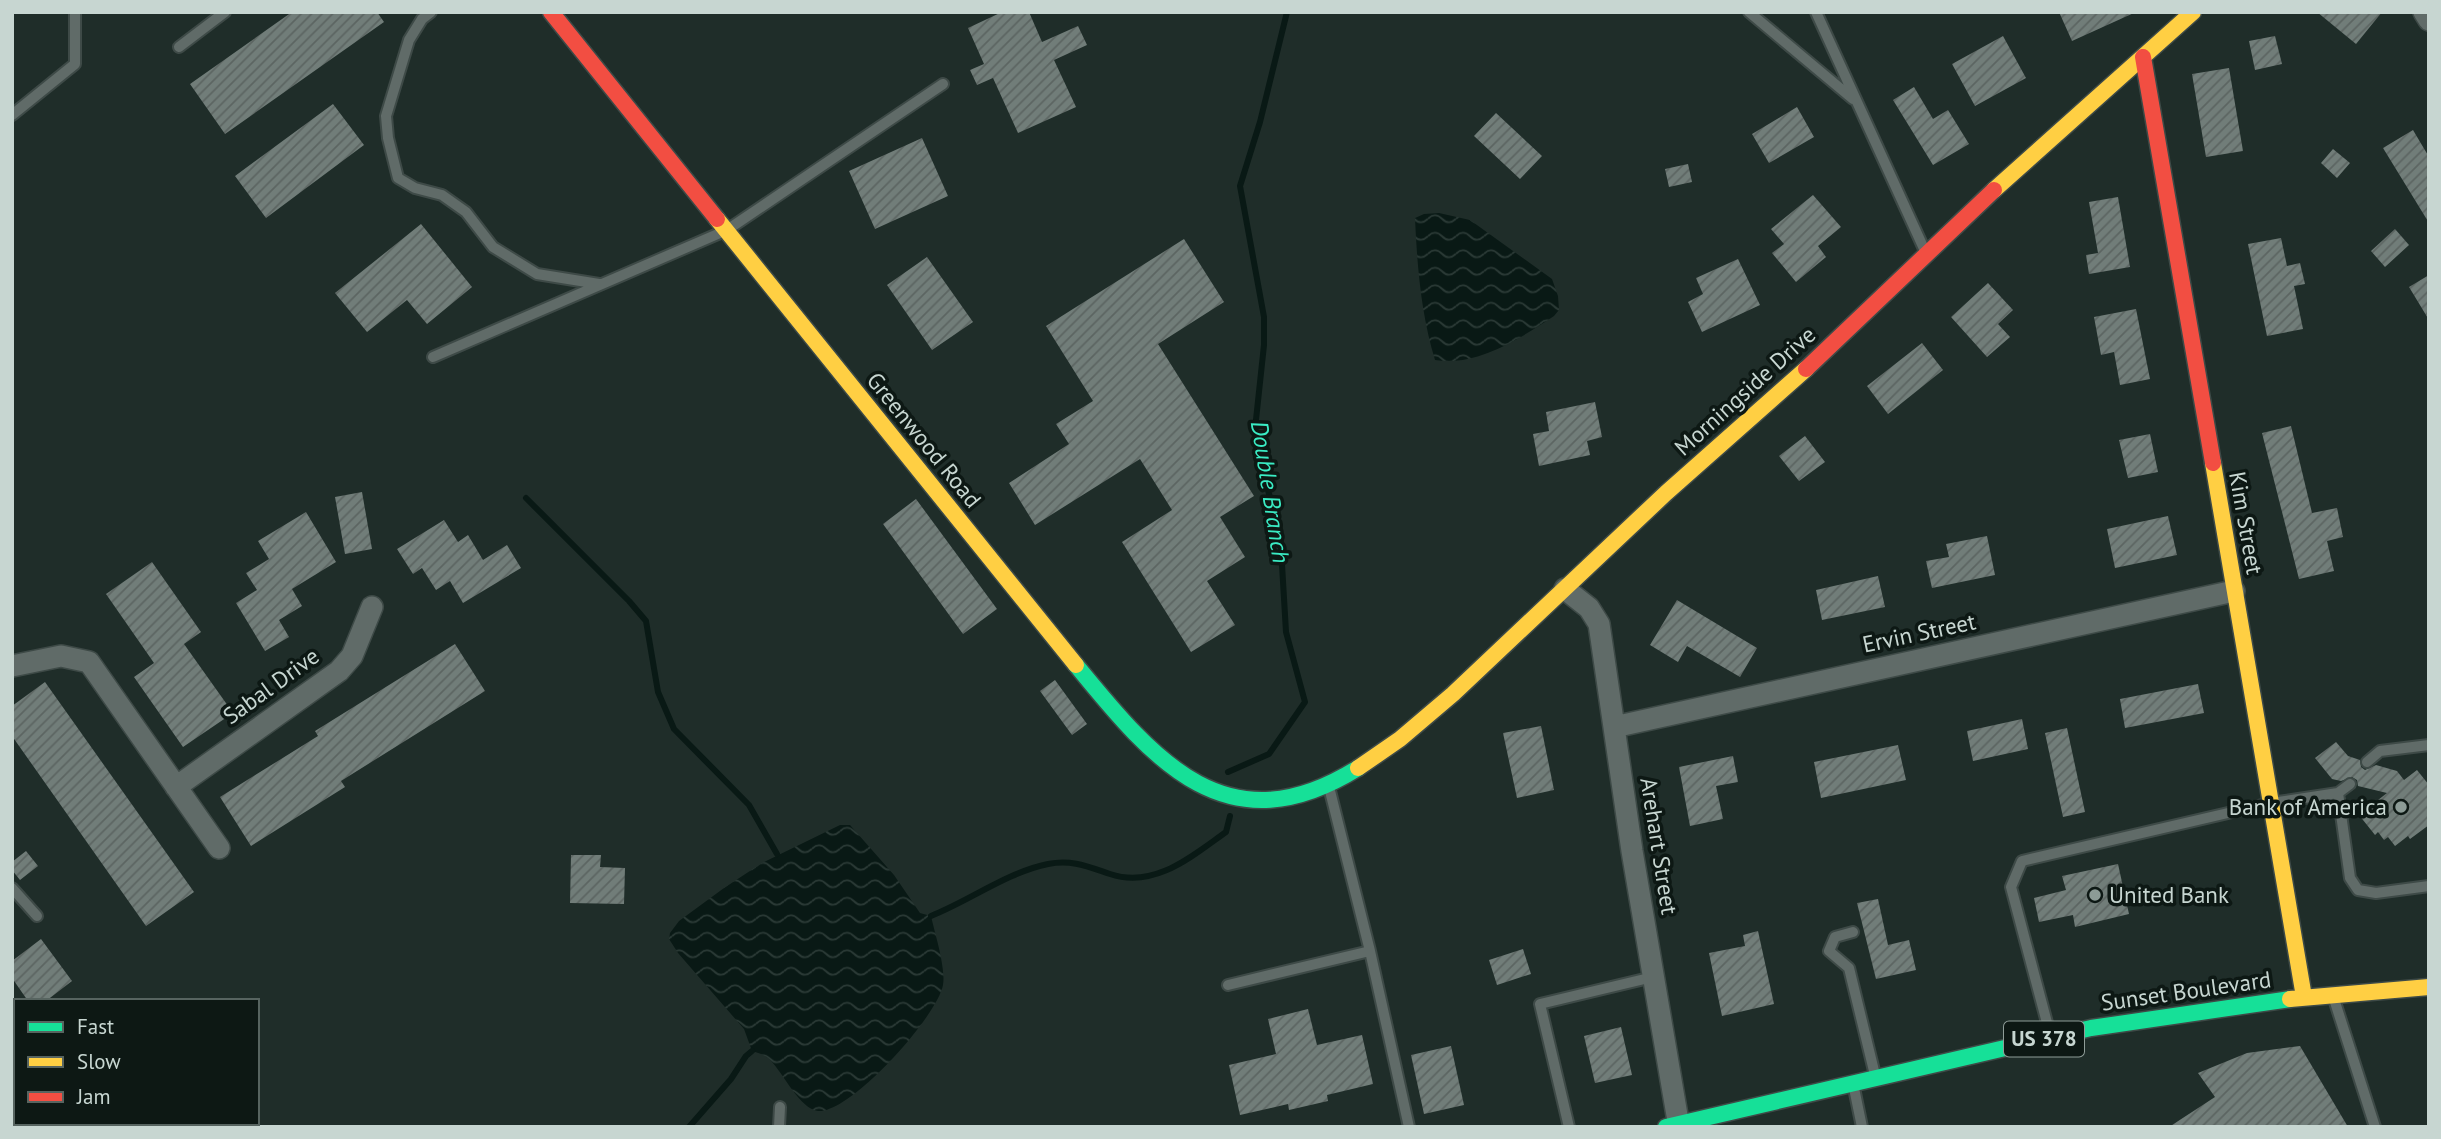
<svg xmlns="http://www.w3.org/2000/svg" width="2441" height="1139" font-family="'PT Sans',sans-serif">
<defs>
<pattern id="water-waves" width="16" height="10" patternUnits="userSpaceOnUse" patternTransform="scale(1.75)"><rect width="16" height="10" fill="#091915"/><path d="M0 5q4-4 8 0t8 0" fill="none" stroke="#2b3a36"/></pattern>
<pattern id="building-hatch" width="6" height="6" patternUnits="userSpaceOnUse" patternTransform="scale(1.75)"><rect width="6" height="6" fill="#717d79"/><path d="M-1 1l2-2M0 6l6-6M5 7l2-2" fill="none" stroke="#5c6562"/></pattern>
</defs>
<rect width="100%" height="100%" fill="#1f2d29"/>
<path fill="url(#water-waves)" d="M1439,213l31,7 82,59 6,17 1,14 -5,6c-33,22 -78,51 -119,44 -14,-46 -18,-95 -20,-142l9,-4z
M840,825h10l44,50 26,38 11,3c4,18 15,52 12,69 -6,32 -93,129 -125,126 -18,-2 -35,-38 -47,-50 -5,-6 -12,-8 -19,-10l-8,-22 -66,-76 -9,-14 1,-6 9,-12 45,-33 38,-25z"/>
<g fill="none" stroke-linecap="round" stroke-linejoin="round">
<path stroke="#091915" stroke-width="6" d="M526,498l103,103 17,20 12,71 16,37 75,76 28,49
M1228,772l41,-18 36,-52 -19,-70 -6,-101 -21,-71 -4,-31 9,-84v-28l-24,-131 20,-64 27,-110
M931,916c38,-15 77,-44 117,-52 24,-5 41,3 62,10 45,15 82,-18 116,-42l4,-16
M689,1127l42,-48 15,-23 6,-5"/>
</g>
<path fill="url(#building-hatch)" d="M292,12h85l7,10 -159,112 -35,-50z
M1002,12h27l13,30 36,-16 9,19 -33,15 22,47 -58,26 -25,-55 -16,7 -7,-15 14,-6 -16,-36z
M2059,12h77l-64,29z
M2317,12h65l-26,32z
M2003,36l23,42 -51,28 -23,-42z
M2275,36l7,28 -27,6 -6,-29z
M2229,68l14,83 -37,6 -14,-83z
M1914,87l19,32 15,-9 21,34 -36,21 -40,-65z
M333,104l31,41 -98,73 -31,-42z
M1797,107l17,30 -45,26 -17,-29z
M1496,113l46,43 -22,23 -46,-43z
M2413,130l16,27v66l-46,-75z
M922,138l26,58 -73,33 -26,-58z
M2333,149l17,14 -13,15 -16,-15z
M1688,164l4,18 -23,5 -4,-18z
M1813,195l28,32 -23,19 8,11 -30,25 -24,-29 12,-9 -13,-15z
M2118,197l12,70 -41,7 -3,-19 12,-2 -9,-51z
M421,224l51,63 -45,37 -20,-24 -40,32 -32,-39z
M2395,229l14,16 -24,22 -14,-16z
M2281,238l6,28 13,-3 5,21 -11,2 9,43 -36,7 -19,-92z
M1184,239l40,63 -66,42 96,152 -34,21 25,40 -38,24 28,44 -44,27 -69,-110 50,-32 -32,-51 -105,66 -26,-42 60,-39 -13,-20 37,-23 -47,-75z
M927,257l46,65 -41,28 -45,-65z
M1738,259l22,46 -58,27 -14,-30 15,-8 -7,-16z
M2429,275v45l-20,-33z
M1988,283l25,27 -15,14 12,13 -23,20 -36,-40z
M2136,309l14,70 -30,6 -6,-33 -13,3 -7,-38z
M1922,343l21,27 -55,44 -21,-28z
M1595,402l7,35 -15,4 3,14 -51,11 -6,-32 16,-3 -3,-19z
M2291,426l21,87 25,-5 6,29 -16,4 7,30 -35,8 -37,-146z
M2150,434l8,38 -30,6 -9,-38z
M1805,436l20,26 -26,19 -20,-25z
M362,492l10,57 -27,5 -10,-57z
M916,499l81,110 -34,25 -80,-110z
M306,512l30,50 -44,27 10,17 -23,14 10,17 -24,14 -29,-48 21,-13 -11,-17 23,-14 -11,-18z
M2168,516l9,39 -62,13 -8,-39z
M444,520l14,22 10,-7 15,25 24,-15 14,23 -58,35 -13,-22 -14,9 -14,-22 -9,6 -16,-25z
M1987,536l8,39 -63,13 -6,-27 23,-4 -3,-13z
M152,562l49,70 -17,12 49,69 -50,34 -49,-70 20,-14 -48,-69z
M1878,576l7,31 -63,13 -6,-30z
M1677,600l80,48 -17,29 -53,-31 -9,16 -28,-17z
M455,644l30,47 -144,90 4,6 -94,59 -31,-49 98,-61 -3,-5z
M1055,680l32,44 -15,11 -32,-44z
M45,682l149,210 -48,34 -134,-190v-30z
M2198,684l6,29 -79,15 -5,-29z
M2022,719l6,30 -55,12 -6,-30z
M1541,726l13,64 -37,8 -14,-65z
M2067,728l18,84 -22,5 -18,-84z
M2336,742l12,14 12,4 1,7 4,3 11,-5 21,6 7,9 13,-10 12,15v40l-19,14 -2,-3 -13,10 -7,-9 -4,3 -6,-8 -3,3 -16,-20 28,-22 -29,-7 -1,-6 -5,-3 -11,4 -9,-2 -17,-21z
M1898,745l8,35 -85,18 -7,-36z
M1733,756l5,26 -22,4 7,33 -33,7 -11,-59z
M26,851l12,15 -18,14 -8,-10v-8z
M571,855h30l-1,12 25,1 -1,36 -54,-1z
M2118,864l11,50 -54,13 -2,-12 -34,7 -5,-24 32,-8 -4,-14z
M1878,899l10,46 21,-5 7,30 -40,9 -19,-76z
M1758,931l16,73 -52,12 -13,-63 36,-7 -2,-11z
M41,939l31,42 -26,20h-18l-16,-23v-17z
M1523,949l8,25 -34,11 -8,-25z
M1308,1009l9,36 45,-10 11,49 -46,11 1,6 -39,9 -1,-6 -48,11 -11,-50 47,-11 -8,-35z
M1621,1027l11,48 -37,8 -11,-47z
M1451,1046l13,59 -40,9 -13,-59z
M2300,1046l48,81h-179l46,-30 -17,-24 49,-20z"/>
<g fill="none" stroke-linecap="round" stroke-linejoin="round">
<g stroke="#3e4a47" stroke-width="14">
<path id="lane" d="M431,12l-9,7 -13,21 -23,76 2,22 10,40 17,10 27,7 24,17 27,35 44,27 62,10
M1749,12l104,87
M1816,12l109,239
M179,47l46,-35
M12,115l63,-51v-52
M433,357l294,-127 216,-146
M2367,762l13,-11 49,-6
M1329,787l41,164
M2338,793l12,85 8,12 18,3 53,-7
M12,888l25,28
M1853,932l-18,5 -6,14 20,17 26,107
M1228,985l142,-34 39,176
M2334,999l41,128
M2050,1034l-39,-147 11,-26 249,-58 67,-10 12,-9
M1854,1088l8,39
M779,1127l1,-20
M1569,1127l-29,-123 113,-27"/>
</g>
<g stroke="#3e4a47" stroke-width="24">
<path id="street" d="M2424,12l5,8
M1565,589l24,19 10,16 33,227 47,276
M12,666l49,-10 28,6 130,186
M1614,727l620,-136
M176,787l163,-116 13,-15 20,-49"/>
</g>
<g stroke="#3e4a47" stroke-width="19">
<path id="fast" d="M1076,665c79,97 152,184 282,103
M1666,1127l425,-99 199,-29"/>
</g>
<g stroke="#3e4a47" stroke-width="19">
<path id="slow" d="M1994,190l199,-178
M717,219l359,446
M2213,463l91,534
M1358,768l42,-29 53,-45 213,-201 140,-124
M2290,999l139,-12"/>
</g>
<g stroke="#3e4a47" stroke-width="19">
<path id="jam" d="M551,12l166,207
M2143,57l70,406
M1806,369l188,-179"/>
</g>
<use href="#lane" stroke="#606b68" stroke-width="10"/>
<use href="#street" stroke="#606b68" stroke-width="21"/>
<use href="#fast" stroke="#16e098" stroke-width="16"/>
<use href="#slow" stroke="#ffcf43" stroke-width="16"/>
<use href="#jam" stroke="#f24e42" stroke-width="16"/>
</g>
<g fill="#8c9b96" stroke="#0d1814" stroke-width="2.5">
<circle cx="2401" cy="807" r="7"/>
<circle cx="2095" cy="895" r="7"/>
</g>
<g text-anchor="middle" stroke-width="7" stroke-linejoin="round" paint-order="stroke">
<rect fill="#0d1814" stroke="#8f9d98" stroke-width="2" x="2004" y="1021.5" width="80" height="35" rx="5"/>
<g font-size="21" font-weight="bold" fill="#c7d6d1">
<text x="2044" y="1046">US 378</text>
</g>
<g font-size="23" fill="#c7d6d1" stroke="#0d1814">
<text transform="translate(1745 391) rotate(-42)" y="8">Morningside Drive</text>
<text transform="translate(924 440) rotate(51)" y="8">Greenwood Road</text>
<text transform="translate(2246 523) rotate(80)" y="8">Kim Street</text>
<text transform="translate(1919 633) rotate(-12)" y="8">Ervin Street</text>
<text transform="translate(271 686) rotate(-36)" y="8">Sabal Drive</text>
<text transform="translate(1659 846) rotate(81)" y="8">Arehart Street</text>
<text transform="translate(2186 991) rotate(-8)" y="8">Sunset Boulevard</text>
</g>
<g font-size="23" fill="#c7d6d1" stroke="#0d1814" text-anchor="end">
<text x="2387" y="815">Bank of America</text>
<text x="2109" y="903" text-anchor="start">United Bank</text>
</g>
<g font-size="24" font-style="italic" fill="#3aecc4" stroke="#0d1814">
<text transform="translate(1270 492) rotate(81)" y="8">Double Branch</text>
</g>
</g>
<rect width="2441" height="1139" fill="none" stroke="#c7d6d1" stroke-width="28"/>
<rect x="14" y="999" width="245" height="126" fill="#0d1814" stroke="#576460" stroke-width="2"/>
<rect x="28" y="1022" width="35" height="10" fill="#16e098" stroke="#576460" stroke-width="2"/>
<text x="77" y="1034" font-size="21" fill="#c7d6d1">Fast</text>
<rect x="28" y="1057" width="35" height="10" fill="#ffcf43" stroke="#576460" stroke-width="2"/>
<text x="77" y="1069" font-size="21" fill="#c7d6d1">Slow</text>
<rect x="28" y="1092" width="35" height="10" fill="#f24e42" stroke="#576460" stroke-width="2"/>
<text x="77" y="1104" font-size="21" fill="#c7d6d1">Jam</text>
</svg>
